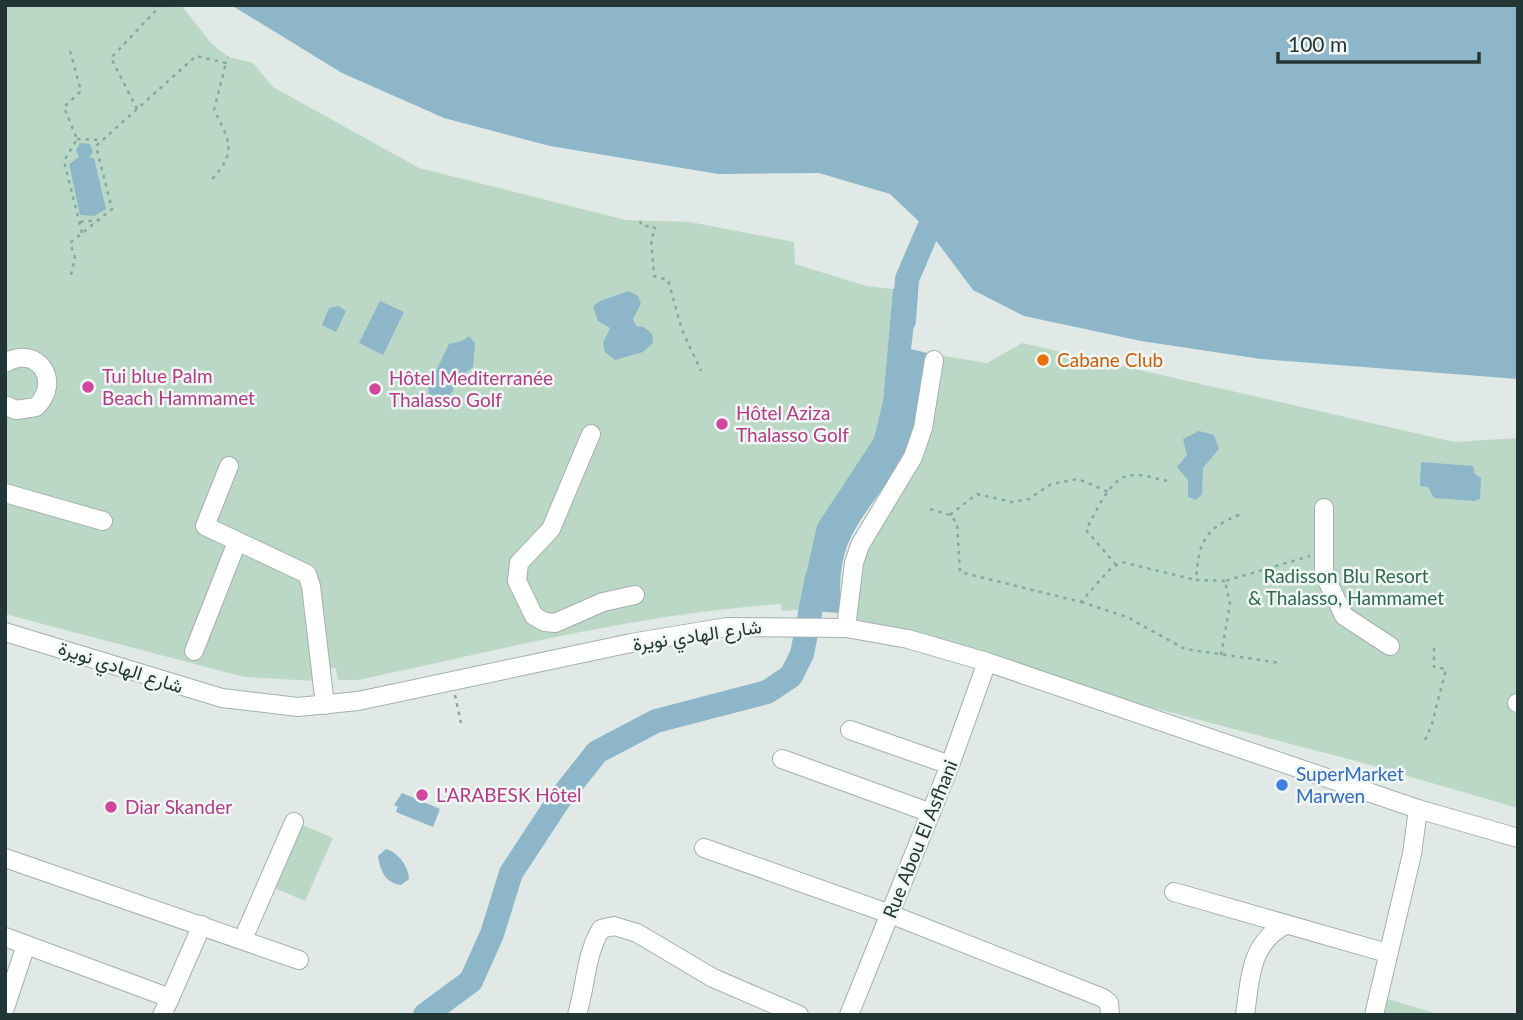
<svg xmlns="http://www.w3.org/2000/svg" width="1523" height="1020" font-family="Lato,Vazirmatn,sans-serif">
<rect width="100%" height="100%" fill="#e0e9e6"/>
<path fill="#bbd8c7" d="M5,5h176l31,39 16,13 25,6 20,24 146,81 207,52 64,2 104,20 1,22 71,22 27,3 -10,112 -9,37 -57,87 -19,85 -17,1v-7c-144,10 -282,46 -423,76h-20l-2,-12 -23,3 1,10 -70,-4 -239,-63z
M1022,343l432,99 64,-4v370l-162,-47 -507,-133 -2,-42 66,-137 14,-96 60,10z
M300,824l33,14 -28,63 -33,-14z
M1381,997l60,18h-62z"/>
<path fill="#8db6c8" d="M231,5h1287v374l-257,-20 -120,-18 -117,-25 -51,-26 -45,-60 -38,-36 -71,-21 -101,1 -168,-28 -106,-28 -102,-45z
M80,143l10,1 3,8 -4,6h5l12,51 -12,7 -14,-1 -11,-51 10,-7 -3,-7z
M893,289l25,2 -7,58 16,4c-5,31 -7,65 -20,95 -15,36 -48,64 -61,101 -7,20 -6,43 -6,64l-42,-3 19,-85 57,-87 9,-37z
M629,291l9,5 3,8 -8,15 3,7 8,1 8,7 1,9 -10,9 -28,8 -10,-8 -2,-9 7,-15 -12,-7 -5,-15 7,-5z
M380,301l24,11 -21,43 -24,-12z
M338,306l8,5 -10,21 -14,-7 7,-17z
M469,336l6,7 -2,24 -13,10 -12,22 -11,2 -8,-7 -1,-7 21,-43 13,-3z
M1199,431l15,4 5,14 -16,19 -1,26 -6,6 -8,-3v-17l-11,-13 10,-12 -4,-16z
M1421,462l52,4 2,8 6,4 -1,21 -6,2 -40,-3 -6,-11 -8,-1z
M402,793l38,16 -7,18 -37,-15 2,-5 -4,-2z
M386,849c12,3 23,18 23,30l-8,6c-16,-2 -21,-15 -23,-29z"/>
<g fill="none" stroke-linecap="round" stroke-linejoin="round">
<path stroke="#8db6c8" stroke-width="24" d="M904,321l3,-42 21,-49
M425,1015l46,-34 21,-47 19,-61 48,-73 38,-48 59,-31 111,-29 24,-16 11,-22 15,-76"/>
<g stroke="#a3b0ad" stroke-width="20">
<path id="minor" d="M5,363c32,-19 58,18 31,44l-20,3 -11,-5
M591,434l-40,95 -32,34 -2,18 17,35 11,6 10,1 48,-21 32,-7
M229,466l-24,60 102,48 4,12 14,119
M5,493l98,28
M1324,508v66l20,42 46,30
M846,628l8,-65 6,-18 53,-88 10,-29 11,-68
M5,632l217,66 76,9 60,-6 273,-58 96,-16 119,1 62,11 79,23 431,147 100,29
M194,651l43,-109
M1517,703h1
M850,730l100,35
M782,759l149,54
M704,848l186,66 213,84 6,5 1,12
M5,858l294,102
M1174,892l213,61
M5,937l165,61 32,-73
M243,939l51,-117
M5,1008l21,-63
M162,1015l8,-17
M577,1015c9,-29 8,-59 24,-86l13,-3 23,7 76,45 86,37
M849,1015l101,-250 37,-103
M1245,1015c5,-36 5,-72 40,-90
M1374,1015l38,-161 6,-45"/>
</g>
<path stroke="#83a9a3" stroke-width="2.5" stroke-dasharray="3.5 5" stroke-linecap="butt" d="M70,51l11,40 -17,16 13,32 -13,22 18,72
M137,109l-26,-51 50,-53
M77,139l25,1
M212,179c25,-26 18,-39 2,-69l12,-47
M640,221l2,5h11l3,4 -5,8 3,38 14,4 14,50 19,41
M80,222l18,-2
M71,275l4,-18 -5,-14 42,-34 -16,-63 100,-90 30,7 2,-6
M930,509l20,6 7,8 3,49 121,30 28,-32 13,-8 74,18
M950,515l27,-21 35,8 17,-3 22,-15 27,-5 31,13
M1116,565l-30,-35c10,-17 24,-55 47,-55 11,-1 24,4 34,6
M1225,581l-29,-1c3,-39 8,-51 45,-66
M1081,602l46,15 58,32 96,14
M1221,655l9,-51 -5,-23 85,-25
M455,695l6,28
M1425,740l7,-16 14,-55 -12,-2v-23"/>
<use href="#minor" stroke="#fff" stroke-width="18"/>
</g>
<circle fill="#e8710a" stroke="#eff6f4" stroke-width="2.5" cx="1043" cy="360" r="7"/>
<g fill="#d1479c" stroke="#eff6f4" stroke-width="2.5">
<circle cx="88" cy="387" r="7"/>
<circle cx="375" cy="389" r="7"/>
<circle cx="722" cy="424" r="7"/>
<circle cx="422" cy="795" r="7"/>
<circle cx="111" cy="807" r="7"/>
</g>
<circle fill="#3f7fe0" stroke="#eff6f4" stroke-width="2.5" cx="1282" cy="785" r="7"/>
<g text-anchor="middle" stroke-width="5" stroke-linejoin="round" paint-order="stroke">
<g font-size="19" fill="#c56008" stroke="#eff6f4" text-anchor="start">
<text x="1057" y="367">Cabane Club</text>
</g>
<g font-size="19" fill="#b23c85" stroke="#eff6f4" text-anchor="start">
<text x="102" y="383">Tui blue Palm<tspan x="102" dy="22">Beach Hammamet</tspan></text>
<text x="389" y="385">Hôtel Mediterranée<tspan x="389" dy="22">Thalasso Golf</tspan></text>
<text x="736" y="420">Hôtel Aziza<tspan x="736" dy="22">Thalasso Golf</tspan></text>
<text x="436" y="802">L'ARABESK Hôtel</text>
<text x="125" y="814">Diar Skander</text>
</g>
<g font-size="19" fill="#316950" stroke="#eff6f4">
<text x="1346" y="583">Radisson Blu Resort<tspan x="1346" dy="22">&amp; Thalasso, Hammamet</tspan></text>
</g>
<g font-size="19" fill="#223735" stroke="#eff6f4">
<text transform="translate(697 635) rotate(-8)" y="7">شارع الهادي نويرة</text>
<text transform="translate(121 667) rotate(18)" y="7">شارع الهادي نويرة</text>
<text transform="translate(920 839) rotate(-68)" y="7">Rue Abou El Asfhani</text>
</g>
<g font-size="19" fill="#366cbe" stroke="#eff6f4" text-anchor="start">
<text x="1296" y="781">SuperMarket<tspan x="1296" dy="22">Marwen</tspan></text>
</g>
</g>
<rect width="1523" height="1020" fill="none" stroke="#223735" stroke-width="14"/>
<path d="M1278 52v10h201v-10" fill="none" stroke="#223735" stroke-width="3.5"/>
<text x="1288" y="52" font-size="21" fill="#223735" stroke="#eff6f4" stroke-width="5" paint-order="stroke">100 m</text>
</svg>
